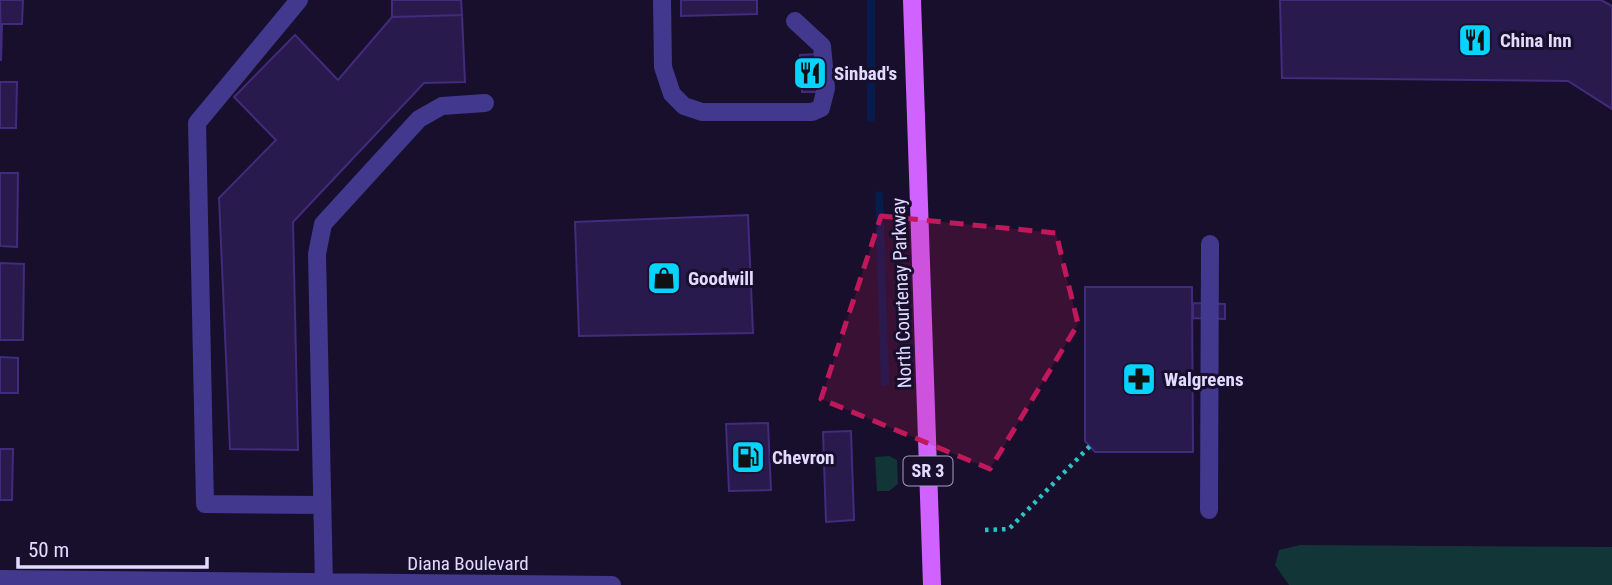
<svg xmlns="http://www.w3.org/2000/svg" width="1612" height="585" font-family="'Roboto Condensed',sans-serif">
<rect width="100%" height="100%" fill="#170f2c"/>
<path fill="#123537" d="M889,456l8,4 1,24 -9,7h-12l-2,-34z
M1300,545l312,2v38h-323l-14,-20 4,-15z"/>
<g fill="none" stroke-linecap="round" stroke-linejoin="round">
<path stroke="#071b4d" stroke-width="8" d="M871,118v-118
M879,195l6,187"/>
</g>
<path fill="#291a4e" stroke="#412b7c" stroke-width="2" d="M0,0h23l-1,24h-20l-1,37z
M392,0h69l1,15 -70,2z
M681,0h76v14l-76,2z
M1280,0h321l11,6v103l-44,-28 -286,-3z
M462,15l3,67 -41,1 -131,139 5,228 -68,-1 -11,-251 57,-58 -42,-43 61,-62 43,45 54,-63z
M817,54l2,38h-17l-2,-37z
M0,82h17l-1,46h-16z
M0,173h18l-1,74 -17,-1z
M748,215l5,118 -174,3 -4,-114z
M0,263l24,1 -1,76h-23z
M1085,287h107l1,165h-98l-10,-11z
M1193,303l32,1v15l-32,-1z
M0,357l18,1v35h-18z
M768,423l3,67 -42,1 -3,-67z
M851,431l3,89 -28,2 -3,-90z
M0,449h13l-1,51h-12z"/>
<g fill="none" stroke-linecap="round" stroke-linejoin="round">
<path stroke="#29c3c5" stroke-width="4.5" stroke-dasharray="3.5 5" stroke-linecap="butt" d="M985,530l24,-1 81,-83"/>
<path stroke="#42388e" stroke-width="18" d="M299,0l-102,123 8,381 117,1
M662,0l1,67 9,27 12,12 18,6h110l9,-4 5,-20 -4,-42 -27,-25
M1209,510l1,-266
M0,579l612,6
M324,585l-7,-331 6,-30 96,-105 23,-13 43,-3"/>
<path stroke="#d062ff" stroke-width="18" d="M912,0l20,585"/>
</g>
<path fill="#c2185b" fill-opacity="0.2" stroke="#c2185b" stroke-width="5" stroke-dasharray="14 9" stroke-linejoin="round" d="M881,216l175,17 22,91 -88,145 -169,-70z"/>
<defs>
<g id="restaurant-square" transform="scale(1.75)"><rect x="-9" y="-9" width="18" height="18" rx="4" fill="#07d3ff" stroke="#170f2c"/><path d="M-5-6h1v4h1v-4h1v4h1v-4h1v5L-1.5 .5V6h-2V.5L-5-1ZM5-6V6H3V1.5H1.5Q1.5-4 5-6Z" fill="#111"/></g>
<g id="shop-square" transform="scale(1.75)"><rect x="-9" y="-9" width="18" height="18" rx="4" fill="#07d3ff" stroke="#170f2c"/><path d="M-5-2.5h2.3a2.7 3.5 0 0 1 5.4 0H5L5.5 6h-11ZM-1.5-2.5h3a1.5 2.3 0 0 0-3 0Z" fill="#111"/></g>
<g id="pharmacy-square" transform="scale(1.75)"><rect x="-9" y="-9" width="18" height="18" rx="4" fill="#07d3ff" stroke="#170f2c"/><path d="M-2-6h4v4h4v4h-4v4h-4v-4h-4v-4h4Z" fill="#111"/></g>
<g id="fuel-square" transform="scale(1.75)"><rect x="-9" y="-9" width="18" height="18" rx="4" fill="#07d3ff" stroke="#170f2c"/><path d="M-5.5-6h7V0h2V4h1.3V-2.5L3-4.5l.8-.8L6-3V5H2.5V1h-1V6h-7ZM-4.2-4.7v3.2H.2V-4.7Z" fill="#111"/></g>
</defs>
<g fill-rule="evenodd">
<use href="#restaurant-square" x="1475" y="40"/>
<use href="#restaurant-square" x="810" y="73"/>
<use href="#shop-square" x="664" y="278"/>
<use href="#pharmacy-square" x="1139" y="379"/>
<use href="#fuel-square" x="748" y="457"/>
</g>
<g text-anchor="middle" stroke-width="6" stroke-linejoin="round" paint-order="stroke">
<rect fill="#170f2c" stroke="#a59ec0" stroke-width="2" x="903.5" y="456.5" width="49" height="29" rx="5"/>
<g font-size="18" font-weight="bold" fill="#e2dbff">
<text x="928" y="477">SR 3</text>
</g>
<g font-size="19" font-weight="bold" fill="#e2dbff" stroke="#170f2c" text-anchor="start">
<text x="1500" y="47">China Inn</text>
<text x="834" y="80">Sinbad's</text>
<text x="688" y="285">Goodwill</text>
<text x="1164" y="386">Walgreens</text>
<text x="772" y="464">Chevron</text>
</g>
<g font-size="19" fill="#e2dbff" stroke="#170f2c">
<text transform="translate(901 293) rotate(-92)" y="7">North Courtenay Parkway</text>
<text x="468" y="570">Diana Boulevard</text>
</g>
</g>
<path d="M18 557v10h189v-10" fill="none" stroke="#e2dbff" stroke-width="3.5"/>
<text x="28" y="557" font-size="21" fill="#e2dbff" stroke="#170f2c" stroke-width="5" paint-order="stroke">50 m</text>
</svg>
